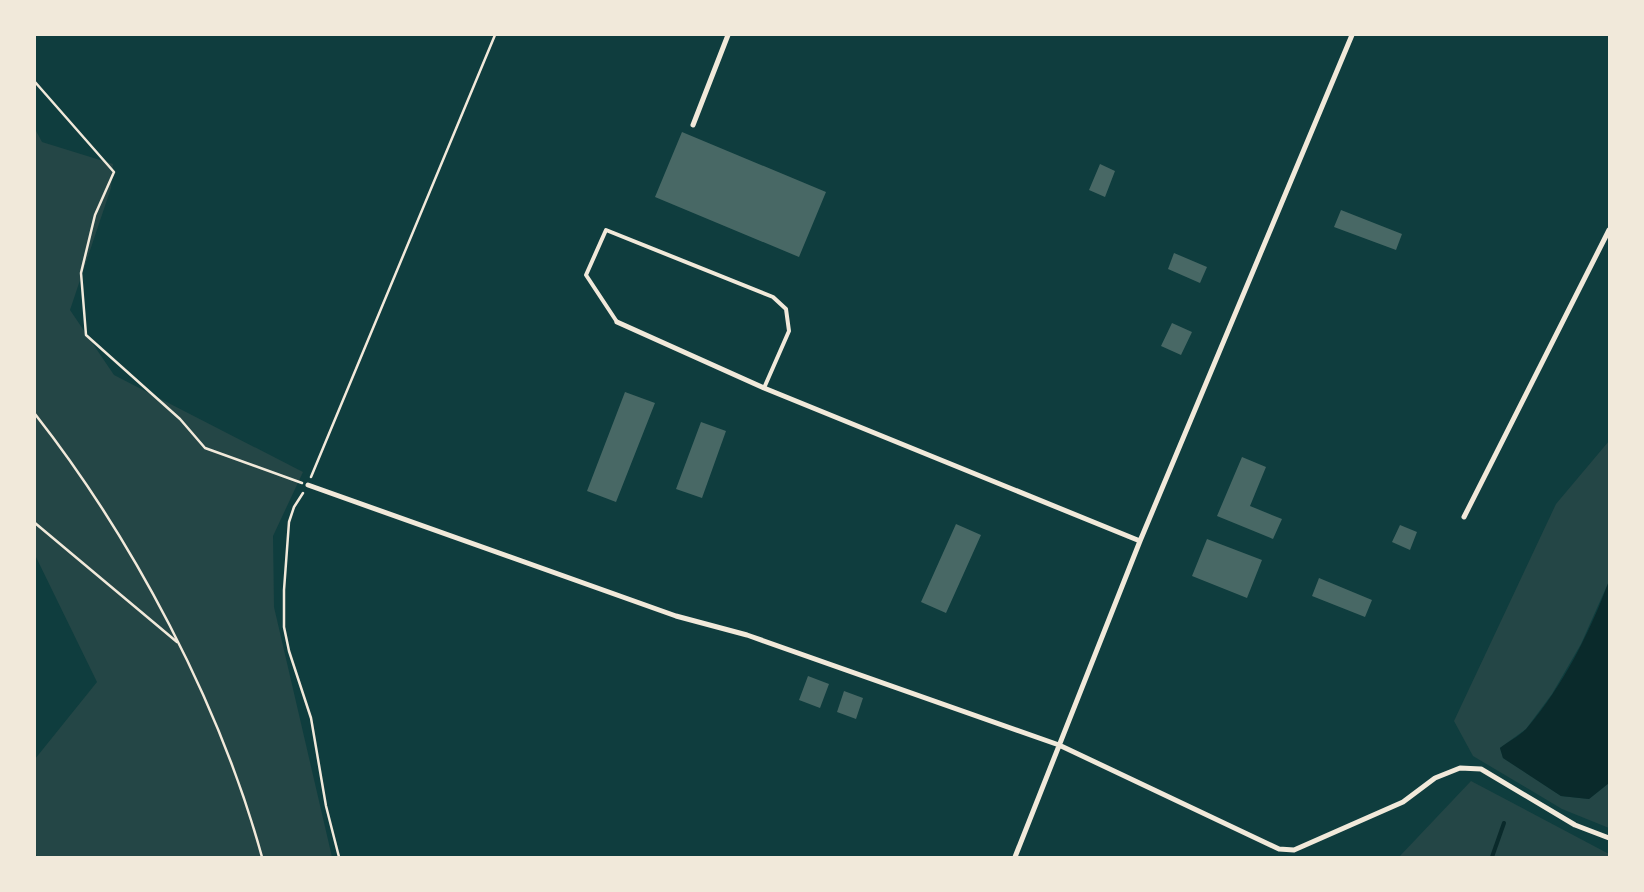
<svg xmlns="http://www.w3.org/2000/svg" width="1644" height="892" font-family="'PT Sans Narrow',sans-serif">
<rect width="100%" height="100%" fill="#0f3d3e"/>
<path fill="#244646" d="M35,129l7,13 71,22 -2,24 -41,122 44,65 189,97 -30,64 1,71 58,250h-295l-2,-6v-92l62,-77 -62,-127z
M1609,441v140l-28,63 -29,50 -26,35 -26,19 3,10 58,38 28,3 20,-16v45l-47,-19 -89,-53 -19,-35 102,-217z
M1471,781l138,73v3h-210z"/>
<path fill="#0a2a2b" d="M1609,581v202l-20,16 -28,-3 -58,-38 -3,-10c8,-6 20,-12 27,-20 36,-42 63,-96 82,-147z"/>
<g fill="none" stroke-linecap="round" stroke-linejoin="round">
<path stroke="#0a2a2b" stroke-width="4" d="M1492,857l12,-34"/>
</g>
<path fill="#486865" d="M682,132l144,60 -27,65 -144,-60z
M1100,164l15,7 -10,26 -16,-7z
M1341,210l61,24 -6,16 -62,-23z
M1174,253l33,14 -7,16 -32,-14z
M1172,323l20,9 -11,23 -20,-9z
M625,392l30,11 -39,99 -29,-11z
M701,422l25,9 -24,67 -26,-9z
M1242,457l24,10 -16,39 32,13 -9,20 -56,-23z
M956,524l25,11 -35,78 -25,-11z
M1400,525l17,7 -7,18 -18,-8z
M1207,539l55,21 -15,38 -55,-22z
M1319,578l53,22 -7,17 -53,-21z
M808,676l21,8 -9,24 -21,-8z
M844,691l19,7 -7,21 -19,-7z"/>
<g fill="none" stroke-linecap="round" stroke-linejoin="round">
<path stroke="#f1e9da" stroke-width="2.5" d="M35,82l79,90 -19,43 -14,58 5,62 94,84 25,29 97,35
M35,414c98,125 185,290 227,443
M311,477l184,-442
M303,493l-9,14 -5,15 -5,68v37l5,24 22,67 15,88 13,51
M35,523l142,119"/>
<path stroke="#f1e9da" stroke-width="4" d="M617,322l-31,-47 20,-45 167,67 13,12 3,22 -25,57"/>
<path stroke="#f1e9da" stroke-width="5" d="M693,125l35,-90
M617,322l147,66 376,153
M308,485l368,131 71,19 312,110 220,104 15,1 109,-48 32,-24 25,-10 21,1 94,56 34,13
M1464,517l145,-287
M1015,857l125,-316 212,-506"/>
</g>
<rect width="1644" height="892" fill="none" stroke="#f1e9da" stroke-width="72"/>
</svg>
